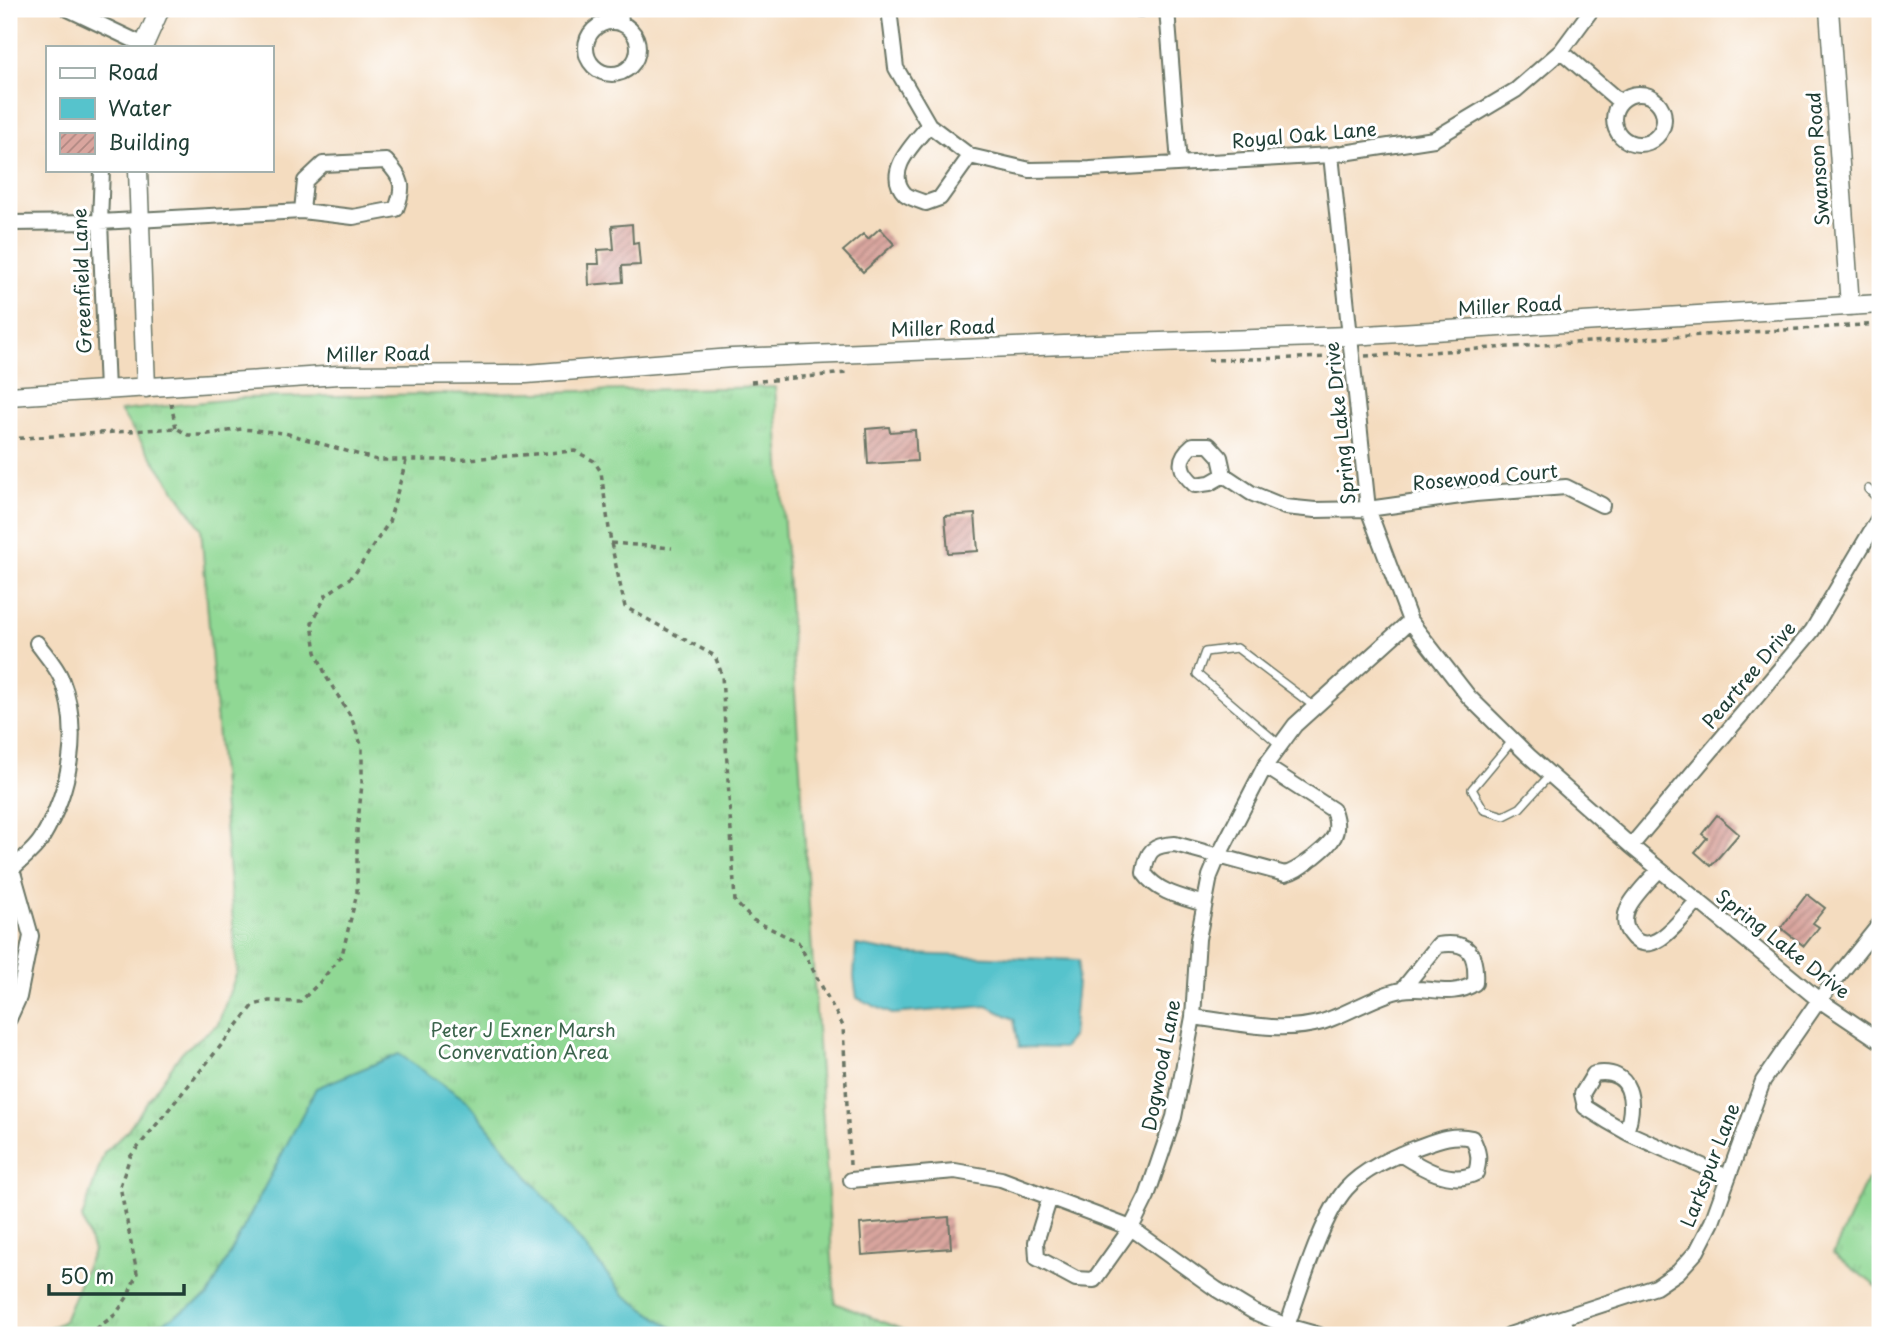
<svg xmlns="http://www.w3.org/2000/svg" width="1889" height="1344" font-family="'Playpen Sans',sans-serif">
<defs>
<pattern id="grass-tufts" width="24" height="20" patternUnits="userSpaceOnUse" patternTransform="scale(1.75)"><rect width="24" height="20" fill="#90d894"/><path d="M3 7l-1-3M5 7V3M7 7l1-3M15 17l-1-3M17 17v-4M19 17l1-3" fill="none" stroke="#7cba80"/></pattern>
<pattern id="building-hatch" width="6" height="6" patternUnits="userSpaceOnUse" patternTransform="scale(1.75)"><rect width="6" height="6" fill="#d9a59e"/><path d="M-1 1l2-2M0 6l6-6M5 7l2-2" fill="none" stroke="#af8882"/></pattern>
</defs>
<rect width="100%" height="100%" fill="#fff"/>
<filter id="ink" filterUnits="userSpaceOnUse"><feTurbulence type="fractalNoise" baseFrequency=".0143" numOctaves="2"/><feDisplacementMap in="SourceGraphic" scale="14" xChannelSelector="R" yChannelSelector="G"/><feConvolveMatrix kernelMatrix="1 2 1 2 8 2 1 2 1" color-interpolation-filters="sRGB"/></filter>
<filter id="wash" filterUnits="userSpaceOnUse"><feTurbulence type="fractalNoise" baseFrequency=".00686" numOctaves="4" result="noise"/><feDisplacementMap in="SourceGraphic" scale="28" xChannelSelector="R" yChannelSelector="G"/><feGaussianBlur stdDeviation="1.57" result="paint"/><feColorMatrix in="noise" values="0 0 0 0 0 0 0 0 0 0 0 0 0 0 0 0 0 1.4 0 .05"/><feComposite in="paint" operator="in"/></filter>
<g filter="url(#wash)">
<rect width="100%" height="100%" fill="#f4dcbf"/>
<path fill="url(#grass-tufts)" stroke="#588a64" stroke-width="2" d="M775,387l60,916 81,32h-879l27,-14 29,-70 -11,-33 22,-65 22,-21 56,-80 36,-28 19,-52 -36,-444 -81,-117 122,-13z
M1867,1179l13,3v107l-47,-35z"/>
<path fill="#56c3cc" stroke="#3a8080" stroke-width="2" d="M856,945l51,9 172,6 -7,77 -9,11 -44,-1 -5,-28 -27,-13 -95,8 -35,-16 -3,-21z
M399,1054l68,47 157,194 59,40h-541l66,-39 108,-208z"/>
<g id="blocks">
<path fill="url(#building-hatch)" d="M632,224l1,19 5,-1 2,23 -18,1 1,16 -34,3 -1,-21h11l-1,-14 16,-1 -2,-23z
M880,228l14,16 -31,28 -20,-21 20,-17 5,5z
M889,427l1,5 25,-2 2,31 -49,3 -2,-35z
M975,514l3,37 -30,2 -3,-37z
M1717,815l22,19 -28,32 -16,-14 12,-14 -5,-4z
M1807,894l18,14 -12,15 6,4 -15,19 -23,-18z
M949,1217l2,31 -89,7 -2,-31z"/>
</g>
</g>
<g filter="url(#ink)">
<use href="#blocks" fill-opacity="0" stroke="#6a7565" stroke-width="2"/>
<g fill="none" stroke-linecap="round" stroke-linejoin="round">
<g stroke="#6a7565" stroke-width="10">
<path id="service" d="M1868,489l12,12
M1513,740l-41,49 12,21 20,6 16,-8 30,-33
M1280,745l-83,-71 8,-22 32,-4 78,59"/>
</g>
<g stroke="#6a7565" stroke-width="18">
<path id="minor" d="M68,9l76,36
M620,9l1,14
M889,9l7,59 33,57 41,31 60,14 60,-1 241,-14 103,-16 82,-49 45,-39 31,-42
M1139,9h2
M1167,9l12,155
M586 48a26 26 0 1 1 52 0a26 26 0 1 1-52 0Z
M1561,51l59,51
M1614 119a25 25 0 1 1 50 0a25 25 0 1 1-50 0Z
M929,125c-14,18 -46,46 -24,69 5,4 15,7 21,9l14,-5 30,-42
M1331,155l37,354 42,112 59,76 60,59 102,90 188,154 61,41
M102,170l-2,52 7,168
M9,223l91,-1 202,-11 51,6 43,-8c9,-23 7,-30 -10,-48l-63,3 -18,17 -3,30
M1224,475l-14,8 -15,2c-16,-14 -19,-26 -2,-40h16l11,12 4,18 27,18 34,14 30,3 53,-1 107,-15 91,-7 36,18
M1631,846l181,-215 68,-115
M9,867l3,2 19,67 -12,61 -10,22
M12,869c9,-9 23,-19 30,-31 28,-47 40,-108 19,-160 -5,-12 -16,-24 -24,-35
M1659,870c-10,11 -24,24 -31,38 -4,9 -4,19 2,26 21,30 54,-19 68,-34
M1204,904c-22,-7 -46,-11 -60,-31 3,-22 8,-28 31,-29l110,30c12,-3 19,-10 29,-17 18,-15 28,-22 19,-47l-68,-44
M1193,1017c41,5 88,17 129,5 24,-7 56,-28 80,-32 25,-5 50,9 73,-7 2,-30 -6,-43 -37,-38l-36,45
M1626,1132c10,-29 7,-65 -32,-58l-12,20 3,13c15,10 30,19 45,27l97,43
M851,1180l104,-9 46,8 130,49 85,61 38,23 33,14 32,9
M1050,1197l-14,45 1,16 39,21 18,1 37,-52 16,-32 27,-79 19,-100 5,-78 12,-63 8,-19 47,-91 30,-41 115,-104
M1563,1319l6,16
M1287,1326c14,-38 34,-108 59,-137 18,-20 45,-31 69,-41 20,-7 36,-15 57,-10 7,13 8,21 4,35 -25,13 -54,-5 -76,-19
M1509,1335l147,-48 22,-15 19,-21 15,-29 51,-141 56,-81 61,-76"/>
</g>
<g stroke="#6a7565" stroke-width="21">
<path id="tertiary" d="M1829,9l21,297
M143,47l17,-38
M138,170l8,218
M9,396l330,-21 187,-1 206,-16 332,-13 286,-9 530,-32"/>
</g>
<path stroke="#6a7565" stroke-width="3.5" stroke-dasharray="5 5" stroke-linecap="butt" d="M1365,356l515,-32
M1208,360l129,-3
M751,382l96,-9
M171,403l5,25
M9,439l167,-11 12,7h13l41,-6 43,4 92,27h78l120,-9 19,10 7,11 10,71 14,64 90,49 7,19 13,227 18,18 45,22 45,84 7,139
M611,543l61,5
M88,1335l28,-21 12,-18 9,-23 -17,-87 10,-29 124,-152 15,-4 31,1 20,-20 22,-27 15,-62v-62l5,-47v-37l-11,-30 -24,-39 -11,-26 -4,-29 14,-28 28,-20 35,-53 17,-61"/>
<use href="#service" stroke="#fff" stroke-width="7"/>
<use href="#minor" stroke="#fff" stroke-width="14"/>
<use href="#tertiary" stroke="#fff" stroke-width="18"/>
</g>
</g>
<g text-anchor="middle" stroke-width="6" stroke-linejoin="round" paint-order="stroke">
<g font-size="19" fill="#1f3d34" stroke="#fff">
<text transform="translate(1304 135) rotate(-5)" y="7">Royal Oak Lane</text>
<text transform="translate(1818 159) rotate(-94)" y="7">Swanson Road</text>
<text transform="translate(82 281) rotate(-92)" y="7">Greenfield Lane</text>
<text transform="translate(1510 306) rotate(-3)" y="7">Miller Road</text>
<text transform="translate(943 328) rotate(-2)" y="7">Miller Road</text>
<text transform="translate(378 354) rotate(-1)" y="7">Miller Road</text>
<text transform="translate(1340 423) rotate(-96)" y="7">Spring Lake Drive</text>
<text transform="translate(1485 477) rotate(-5)" y="7">Rosewood Court</text>
<text transform="translate(1749 675) rotate(-50)" y="7">Peartree Drive</text>
<text transform="translate(1783 944) rotate(38)" y="7">Spring Lake Drive</text>
<text transform="translate(1161 1065) rotate(-79)" y="7">Dogwood Lane</text>
<text transform="translate(1710 1165) rotate(-69)" y="7">Larkspur Lane</text>
</g>
<g font-size="19" fill="#3b644c" stroke="#fff">
<text x="523" y="1037">Peter J Exner Marsh<tspan x="523" dy="22">Convervation Area</tspan></text>
</g>
</g>
<rect width="1889" height="1344" fill="none" stroke="#fff" stroke-width="35"/>
<rect x="46" y="46" width="228" height="126" fill="#ffffff" stroke="#a5b1ae" stroke-width="2"/>
<rect x="60" y="68" width="35" height="10" fill="#ffffff" stroke="#a5b1ae" stroke-width="2"/>
<text x="108" y="80" font-size="21" fill="#1f3d34">Road</text>
<rect x="60" y="98" width="35" height="21" fill="#56c3cc" stroke="#a5b1ae" stroke-width="2"/>
<text x="108" y="116" font-size="21" fill="#1f3d34">Water</text>
<rect x="60" y="133" width="35" height="21" fill="url(#building-hatch)" stroke="#a5b1ae" stroke-width="2"/>
<text x="108" y="150" font-size="21" fill="#1f3d34">Building</text>
<path d="M49 1284v10h135v-10" fill="none" stroke="#1f3d34" stroke-width="3.5"/>
<text x="60" y="1284" font-size="21" fill="#1f3d34" stroke="#ffffff" stroke-width="5" paint-order="stroke">50 m</text>
</svg>
